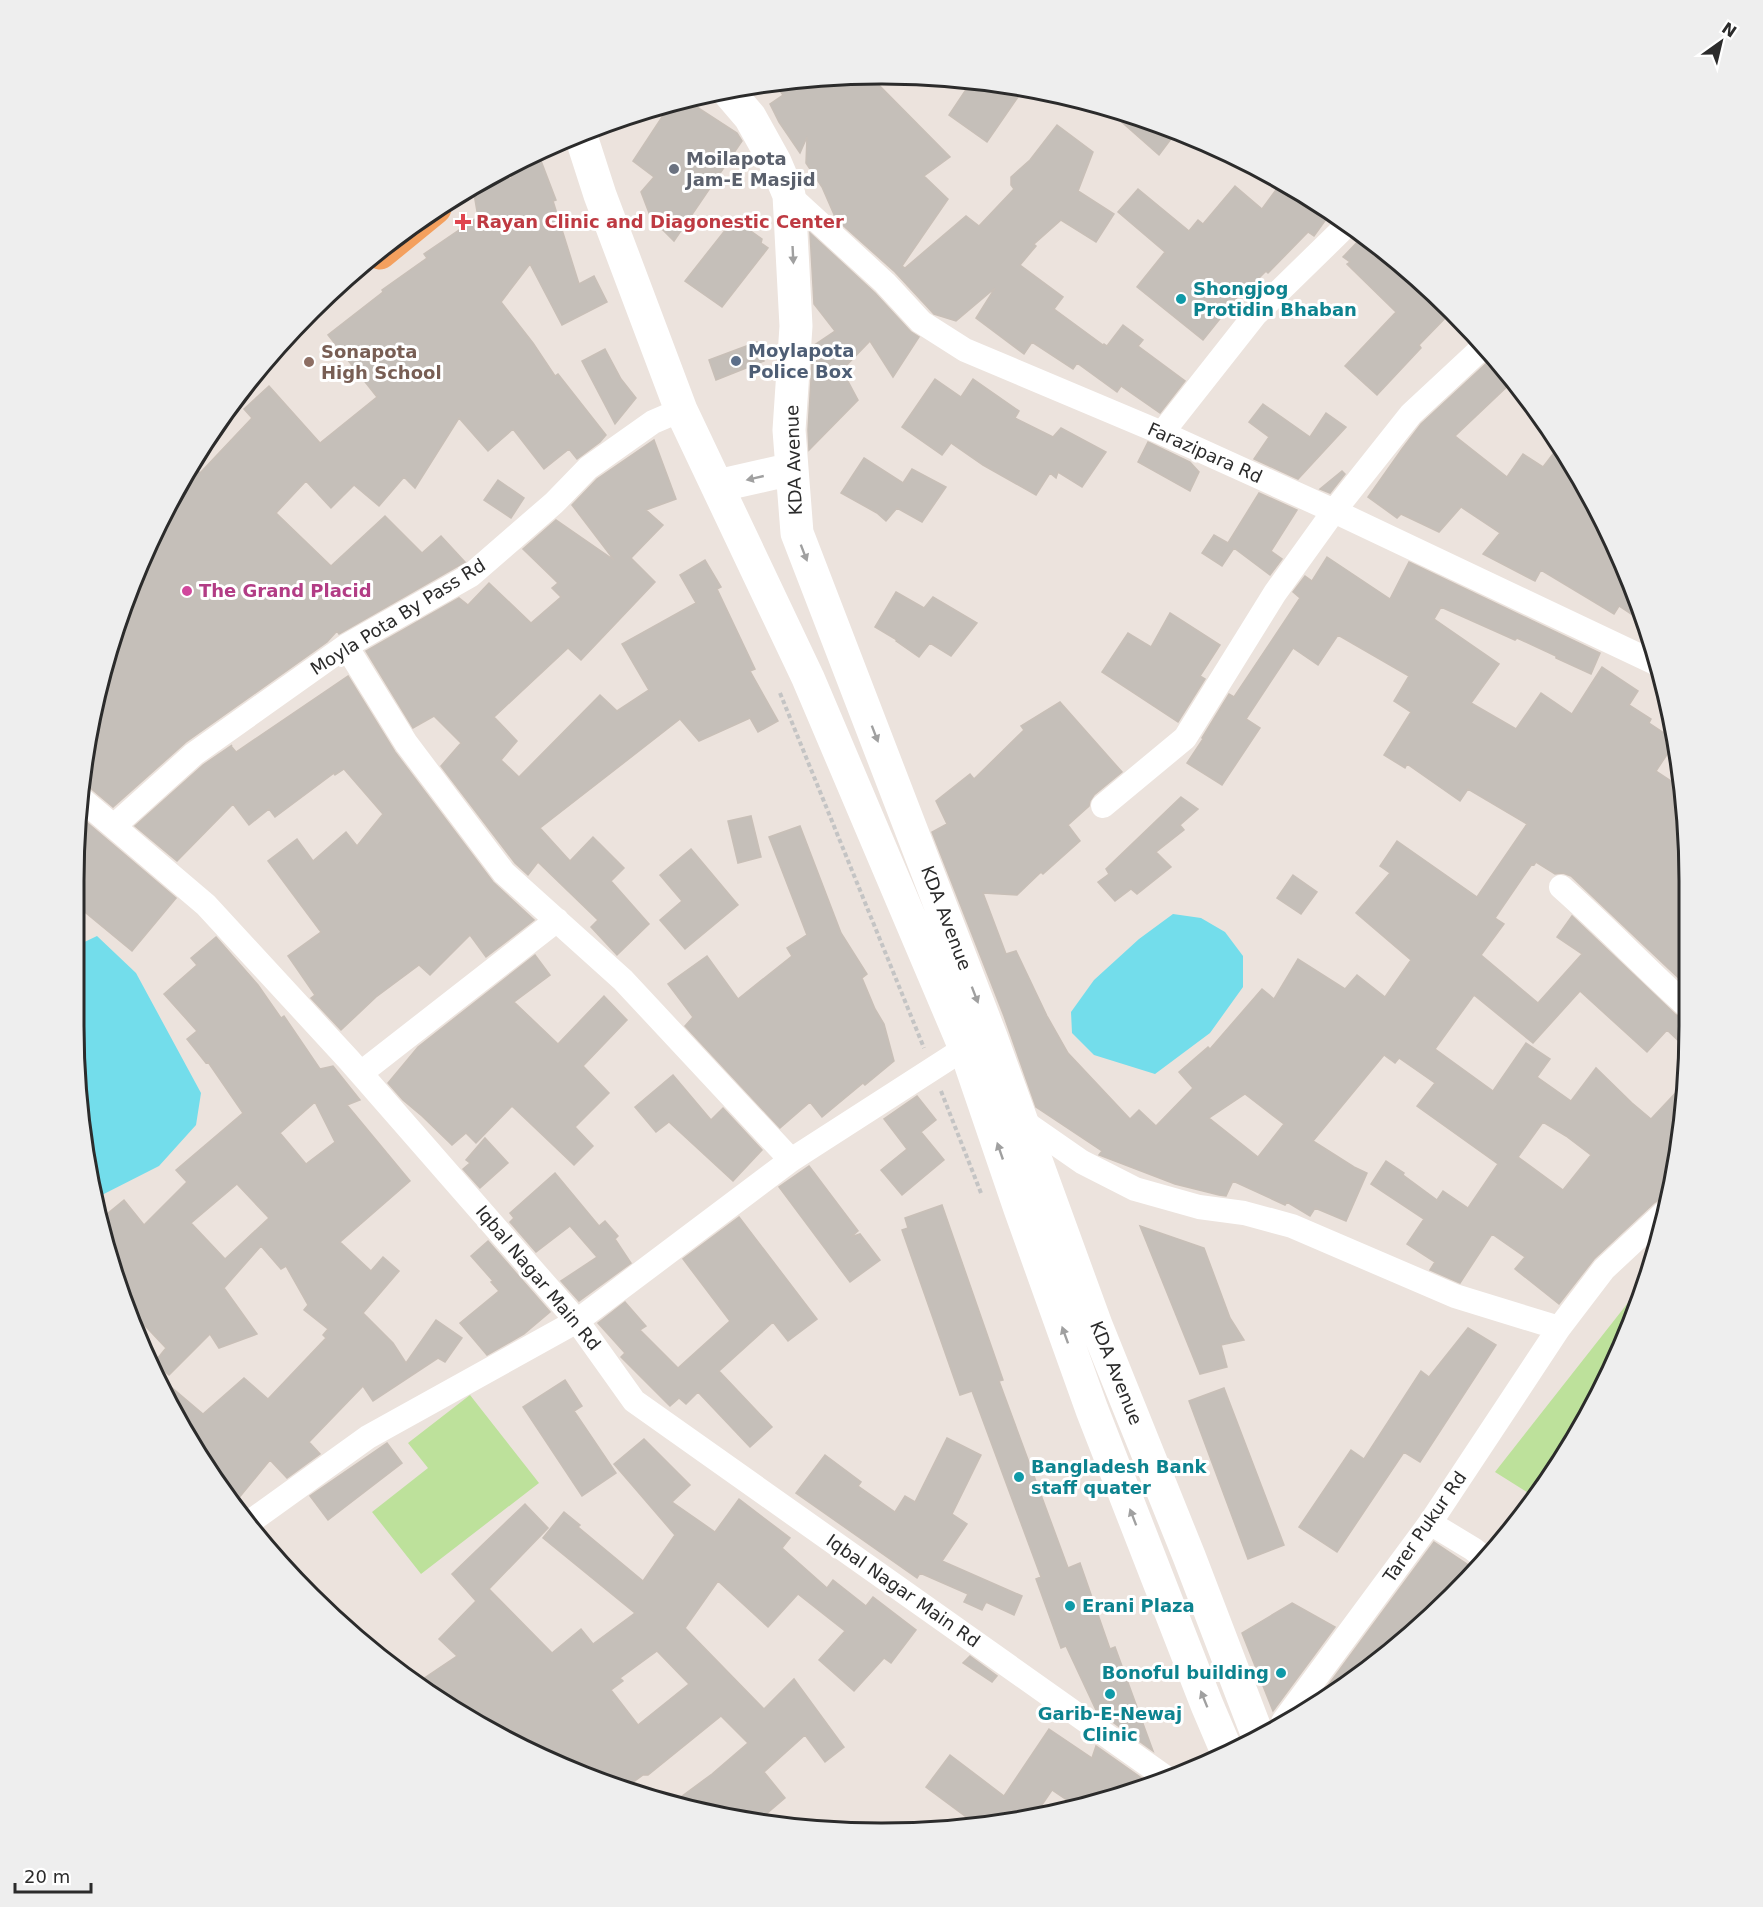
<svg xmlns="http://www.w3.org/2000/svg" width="1763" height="1907" font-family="'DejaVu Sans',sans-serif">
<rect width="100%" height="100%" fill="#ece3dd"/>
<path fill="#bde19b" d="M1649,1276l-3,10 -65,144 -48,66 -38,-24z
M470,1395l69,88 -118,91 -49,-62 56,-44 -20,-25z"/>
<path fill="#73ddeb" d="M1173,914l28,4 24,14 18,24v31l-33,46 -55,41 -61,-19 -22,-22 -1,-21 23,-32 45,-41z
M97,936l39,37 65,120 -5,32 -37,41 -65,33 -5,-16 -15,-157v-79z"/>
<path fill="#c5bfb9" stroke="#c8bfb7" stroke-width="1.5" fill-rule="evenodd" d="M869,75l81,82 -26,19 24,23 -46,67 3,2 61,-52 13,10 35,-37 -3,-4v-8l19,-17 27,-35 36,27 -15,39 36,23 -18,28 -35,-22 -27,24 2,2 -16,19 43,32 -9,12 49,36 1,-1 3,2 16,-21 20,15 -5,6 47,35 -25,32 -39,-27 -4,6 -40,-29 -4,6 -41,-27 -8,12 -48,-36 19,-30 -39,33 -22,-7 -39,-42 -59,-53 -14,-32 -16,-24 1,-26 -7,16 -21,-31 -9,-18 13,-9 -8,-11z
M971,82l30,3 17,12 -31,45 -38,-27z
M686,100l51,33 5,8 -68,100 -23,-23 -10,-26 13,-15 -21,-16 37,-56z
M1108,110l32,10 37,11 -18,24z
M538,153l18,47 -3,1 26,83 15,-8 13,26 -45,23 -32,-61 -29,38 32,41 22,33 3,-2 48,61 -6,7 -23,17 -8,-10 -25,20 -31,-40 -25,22 -29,-33 -44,70 -11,-11 -25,29 -25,-21 -23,23 -25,-27 -30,32 55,53 54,-50 37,37 19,-17 24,26 -126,72 -2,-3 -10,11 -141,100 -73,65 -25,-21 -7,-3 8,-59 46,-152 57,-107 8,8 52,-55 -8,-9 25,-23 51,57 57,-46 -49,-62 55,-43 -1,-2 45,-32 -3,-4 54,-37 -5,-29 10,-5 29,-5 -3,-9z
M1281,183l51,28 -18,25 -6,-4 -40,41 -2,-2 -21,21 -2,-2 -40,50 -66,-53 28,-35 -47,-40 20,-23 51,42 9,-11 5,4 32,-38 27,23z
M734,219l28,20 -1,4 7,5 -46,59 -37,-26z
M810,233l65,60 36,39 8,5 -26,40 -23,-36 -28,29 16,30 -49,50 -1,-20 5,-84 22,-15 -21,-27z
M1363,236l90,74 -34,35 2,3 -44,47 -32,-29 51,-54 -49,-48 3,-2 -7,-5z
M757,342l7,19 -48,19 -7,-20z
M605,349l16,30 15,19 -21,26 -33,-63z
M1492,358l20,24 -57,54 52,41 16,-23 20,13 17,-22 68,128 15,49 -24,-16 -5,8 -73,-44 -6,11 -52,-27 17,-21 -39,-26 -22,25 -38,-18 -4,4 -29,-21 34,-48 19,-25z
M935,379l26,18 12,-18 46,32 -4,7 38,19 8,-9 45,24 -24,35 -24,-15 -2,6 -6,-5 -14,22 -53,-30 -32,-22 -9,12 -40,-28z
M1263,404l47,33 16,-24 20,14 -48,52 -44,-20 15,-22 -20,-15z
M654,440l22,59 -30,11 17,15 -32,33 24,24 -74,78 -13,-12 -74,69 23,24 -16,19 18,17 81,-82 17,16 32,-21 -27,-46 74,-41 -16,-28 25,-15 16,27 -4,2 38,80 -5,2 28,50 -20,11 -8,-14 -51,23 -19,-22 -140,109 30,33 23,-24 31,31 -13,13 38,43 -32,31 -26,-28 7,-7 -60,-58 -10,13 -13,-12 -74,-97 20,-23 -27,-27 -21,12 -47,-77 93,-53 9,7 21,-22 42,40 30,-26 -9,-9 6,-5 -35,-34 33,-29 58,40 -42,-55 25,-26z
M1148,442l42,20 9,10 -9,19 -52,-29z
M864,458l39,25 9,-14 34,18 -24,35 -25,-14 -11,13 -9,-8 -36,-20z
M1342,471l3,3 -15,19 -10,-4z
M498,480l26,18 -13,20 -27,-18z
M1259,493l38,17 -26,41 11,8 -12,16 -36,-27 -12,18 -20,-13 12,-18 14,8z
M1327,557l63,42 19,-37 191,91 -9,21 -35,-16v-2l-39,-18 -2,2 -74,-33 -7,12 65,45 -28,39 45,26 25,-36 31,21 30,-47 36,24 -9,14 22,14 -2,4 27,18 -20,30 24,16 9,94 -2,105 -116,-110 -8,-3 -8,1 -19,-12 -2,3 -2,-1 -37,54 9,6 -23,31 57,48 44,-49 -25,-17 15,-21 104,99 10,4 -1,28 -18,-17 -20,22 -67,-61 -47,52 -59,-48 -39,54 58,42 33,-48 24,16 -13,18 34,24 25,-33 36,35 19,16 33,-35 -1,47 -14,57 -9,11 -6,4 -60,56 -35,45 -44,-35 10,-12 -33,-23 -32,49 -30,-13 5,-8 -28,-18 17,-25 -53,-35 15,-23 18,12 -1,2 34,25 6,-9 25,17 30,-44 -81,-58 18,-23 -36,-25 -4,5 -11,-8 -71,86 41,26 13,6 -21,48 -31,-13 -5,8 -23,-14 -2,3 -52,-24 -7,15 -7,-1 -44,-11 -76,-29 3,-4 -66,-44 -32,-91 -72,-184 15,-8 -11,-23 34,-27 4,5 50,-49 -3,-4 39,-24 62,70 -28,23 -4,6 -1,5 -21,19 12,16 -37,33 -2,-2 -24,23 -34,-2 23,61 10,-3 31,65 21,37 62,66 9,-9 17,16 37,-38 -14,-16 29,-25 2,2 52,-60 12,10 24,-40 47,30 12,-14 28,22 26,-37 -55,-47 34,-40 -10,-7 17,-25 80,56 50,-73 -59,-35 -8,12 -53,-37 -2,4 -21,-13 27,-43 -17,-11 15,-25 -71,-41 -20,30 -25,-17 -47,71 14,9 -38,57 -35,-22 16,-24 -1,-1 27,-44 5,3 66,-99 -7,-6 12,-16 7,5zM1245,1094l39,30 -26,33 -49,-39zM1543,1122l23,14 25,19 -28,35 -45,-33z
M896,592l28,16 9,-11 44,26 -26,33 -21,-13 -11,14 -23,-16 1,-1 -22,-13z
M1170,613l50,32 -20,31 5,3 -27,43 -76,-50 26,-39 23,14z
M348,676l47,76 98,130 41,38 -48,37 -16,-22 -40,40 -11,-10 -43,32 -35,33 -30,-32 4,-3 -27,-39 33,-24 -53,-71 29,-22 16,22 33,-29 11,14 26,-32 -39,-45 -9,6 -1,-2 -59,44 -6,-8 -20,16 -16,-21 -56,57 -42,-35 68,-61 29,-20 -1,1 5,6z
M1181,797l17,12 -18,16 4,5 -28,22 15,15 -34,27 -6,-5 -16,12 -17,-19 11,-8 -3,-5z
M77,814l99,84 -44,53 -57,-47v-75z
M751,816l10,41 -23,6 -10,-42z
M800,826l41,107 26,41 -5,4 13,31 9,15 10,37 -29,24 -2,-2 -41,34 -12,-15 -30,26 -95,-102 8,-9 -25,-33 39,-28 31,43 54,-43 -5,-8 20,-13 -38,-98z
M691,849l47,56 -53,44 -25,-29 22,-19 -22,-26z
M1293,875l24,17 -16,22 -24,-16z
M216,937l42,48 23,33 3,-2 36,53 13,-3 27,34 -13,5 63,76 -70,61 31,29 12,-14 16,14 -36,42 30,30 13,20 30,-43 26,18 -17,24 -7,-4 -65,43 -10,-15 -54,56 11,12 -33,24 -17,-18 -37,45 -78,-127 3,-2 45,38 41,-36 24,21 58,-61 -3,-3 5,-6 -24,-19 4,-5 -22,-39 -5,3 -20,-23 -37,42 33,46 -38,14 -9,-14 -41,41 -15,-12 12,-15 -32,-34 -33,-95 23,-19 20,25 43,-43 -11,-12 67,-57 -35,-51 -2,1 -19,-24 10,-8 -33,-37 33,-29 -6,-7zM315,1102l20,40 -29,22 -26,-31zM237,1184l32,34 -44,41 -34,-36z
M535,955l15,20 -36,27 44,42 46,-48 23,24 -44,46 26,27 -34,34 18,19 -19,19 -62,-59 -36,37 -10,-10 -14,12 -30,-29 -19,-16 -15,-17 30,-36z
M673,1075l38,45 12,-12 39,42 -29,31 -64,-59 -13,10 -21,-25z
M917,1096l19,24 -15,12 23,28 -42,35 -21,-25 26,-21 -23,-30z
M485,1138l23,25 -28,25 -17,-19 7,-6 -4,-3z
M809,1166l49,65 -7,6 9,-3 20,26 -30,22 -71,-95z
M555,1173l44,53 6,-5 13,15 -3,3 16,24 -52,38 -18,-20 36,-24 -27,-31 -34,26 -26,-30 4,-4 -4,-5z
M942,1205l61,175 -4,1 69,187 12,-5 30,86 5,-2 38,104 -57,-41 -30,-64 -5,2 -25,-69 5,-2 -69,-186 -12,4 -58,-165 6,-2 -3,-10z
M739,1217l78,102 -29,22 -15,-19 -54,49 53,56 -22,20 -52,-55 -12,12 -7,-6 -9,8 -49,-49 4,-4 -27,-30 27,-21 21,24 -6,4 38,38 52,-47 -47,-62z
M1140,1226l64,22 26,70 14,22 -23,5 6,22 -27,7z
M488,1241l62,71 -26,22 -37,21 -27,-32 39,-32 -8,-9 2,-1 -22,-25z
M1468,1328l28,17 -76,117 -16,-10 -67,100 -38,-25 52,-77 13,9 57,-88 8,6z
M565,1380l17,26 -8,5 42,62 -34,23 -59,-89z
M1224,1388l60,157 -36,14 -59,-158z
M947,1438l34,17 -29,59 15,10 -25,37 80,35 -8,19 -28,-13 -4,8 -18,-8 4,-8 -48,-21 -3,5 -121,-85 29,-38 36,27 -3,4 37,26 10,-16 10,6z
M644,1439l46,46 -18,17 43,30 24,-33 51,39 -8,10 45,40 6,-8 33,26 7,-9 43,33 -25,33 -7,-5 -30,33 -35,-31 26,-29 -47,-37 -30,33 -50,-46 -33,47 79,81 30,-30 50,68 -19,15 -20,-27 -41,37 21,26 -26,22 -89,-15 42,-31 36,-31 -27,-27 -73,59h-5l-18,13 -56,-21 -11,-15 -9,8 -25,-10 -104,-69 37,-25 -18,-17 37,-38 -24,-27 73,-70 23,24 -59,61 63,64 29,-24 12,15 42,-31 -92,-75 21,-26 16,13 -2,2 65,54 32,-46 -61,-71zM657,1651l32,33 -51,41 -27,-35 12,-9 -3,-3z
M387,1443l15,20 -74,57 -18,-24z
M1434,1542l42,28 -145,127 -14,7 -2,-1z
M1292,1603l43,24 -62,84 -31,-78z
M970,1656l27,20 -5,6 -29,-19z
M1049,1729l43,29 4,-12 54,38 -73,23 -25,-17 -19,28 -60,4 -47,-35 24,-32 54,41z"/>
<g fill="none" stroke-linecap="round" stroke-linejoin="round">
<path stroke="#c4c4c4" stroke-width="4" stroke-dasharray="4.5 3" stroke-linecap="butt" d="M780,693l144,355
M941,1091l40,102"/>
<path stroke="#fff" stroke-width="24" d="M789,195l96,88 36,39 44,28 197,83 172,78 321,152
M1162,433l93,-118 93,-91
M346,646l60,97 98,130 119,107 168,180
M79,797l127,108 143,155 228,261 57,80 534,378
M1103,806l82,-68 90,-145 59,-82 77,-97 72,-67
M114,826l80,-72 152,-108 125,-71 83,-72 34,-35 65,-46 28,-12
M1561,887c43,38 83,80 125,118
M361,1073l196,-153
M1023,1121l59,41 53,27 64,18 45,6 48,13 163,70 104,32
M1430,1523l43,26 14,11
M247,1524l121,-87 209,-116 214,-161 174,-112
M1283,1722l147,-199 129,-195 45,-59 60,-56"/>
<path stroke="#fff" stroke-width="33" d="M726,89l24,28 25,45 14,33 7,131 -7,104 8,103 194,504 105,288 93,231 69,180
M580,133l20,62 81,215 127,268 157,370 55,161 72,201 115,295 20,47
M717,486l75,-17"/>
<path stroke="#f4a05e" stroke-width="33" d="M380,253l55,-45"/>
</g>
<defs><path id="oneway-solid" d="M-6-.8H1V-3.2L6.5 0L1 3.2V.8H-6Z" transform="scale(1.5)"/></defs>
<g fill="#a0a0a0">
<use href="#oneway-solid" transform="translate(793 255) rotate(87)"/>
<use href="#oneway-solid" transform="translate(755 478) rotate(167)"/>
<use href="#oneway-solid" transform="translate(804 553) rotate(69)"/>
<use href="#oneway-solid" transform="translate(875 734) rotate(69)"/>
<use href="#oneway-solid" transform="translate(975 995) rotate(69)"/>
<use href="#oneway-solid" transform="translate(1000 1151) rotate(-109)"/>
<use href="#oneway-solid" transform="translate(1065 1335) rotate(-110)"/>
<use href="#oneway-solid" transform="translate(1133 1517) rotate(-111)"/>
<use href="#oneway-solid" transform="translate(1204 1699) rotate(-112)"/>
</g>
<circle fill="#6b7280" stroke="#fff" stroke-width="2" cx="674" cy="169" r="6"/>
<path fill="#e0444e" stroke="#fff" stroke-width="2" d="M460 213h6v6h6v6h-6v6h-6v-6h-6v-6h6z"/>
<g fill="#0f9aa8" stroke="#fff" stroke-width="2">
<circle cx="1181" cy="299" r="6"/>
<circle cx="1019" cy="1477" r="6"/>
<circle cx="1070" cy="1606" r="6"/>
<circle cx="1281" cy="1673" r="6"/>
<circle cx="1110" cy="1694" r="6"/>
</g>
<circle fill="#5c6f8a" stroke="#fff" stroke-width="2" cx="736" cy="361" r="6"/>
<circle fill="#8d6e63" stroke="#fff" stroke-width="2" cx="309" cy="362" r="6"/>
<circle fill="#d1479c" stroke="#fff" stroke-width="2" cx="187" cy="591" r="6"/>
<g text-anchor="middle" stroke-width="6" stroke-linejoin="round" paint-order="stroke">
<g font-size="18" font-weight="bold" fill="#5b616d" stroke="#fff" text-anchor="start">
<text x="686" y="165">Moilapota<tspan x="686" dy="21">Jam-E Masjid</tspan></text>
</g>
<g font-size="18" font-weight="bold" fill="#be3a42" stroke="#fff" text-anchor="start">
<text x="476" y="228">Rayan Clinic and Diagonestic Center</text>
</g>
<g font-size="18" font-weight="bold" fill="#0d838f" stroke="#fff" text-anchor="start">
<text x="1193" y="295">Shongjog<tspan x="1193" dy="21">Protidin Bhaban</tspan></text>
<text x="1031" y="1473">Bangladesh Bank<tspan x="1031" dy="21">staff quater</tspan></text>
<text x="1082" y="1612">Erani Plaza</text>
<text x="1269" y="1679" text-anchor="end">Bonoful building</text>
<text x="1110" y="1720" text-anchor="middle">Garib-E-Newaj<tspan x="1110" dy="21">Clinic</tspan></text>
</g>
<g font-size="18" font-weight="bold" fill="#4e5e75" stroke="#fff" text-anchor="start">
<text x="748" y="357">Moylapota<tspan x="748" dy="21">Police Box</tspan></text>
</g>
<g font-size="18" font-weight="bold" fill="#785e54" stroke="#fff" text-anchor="start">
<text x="321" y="358">Sonapota<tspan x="321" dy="21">High School</tspan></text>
</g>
<g font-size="18" fill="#2b2b2b" stroke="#fff">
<text transform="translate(1205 453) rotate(24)" y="6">Farazipara Rd</text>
<text transform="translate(794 460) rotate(-92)" y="6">KDA Avenue</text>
<text transform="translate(398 617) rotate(-32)" y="6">Moyla Pota By Pass Rd</text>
<text transform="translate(946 918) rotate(69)" y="6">KDA Avenue</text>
<text transform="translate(538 1278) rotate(50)" y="6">Iqbal Nagar Main Rd</text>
<text transform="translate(1116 1373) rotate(68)" y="6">KDA Avenue</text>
<text transform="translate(1425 1527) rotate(-55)" y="6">Tarer Pukur Rd</text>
<text transform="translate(903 1591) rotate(35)" y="6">Iqbal Nagar Main Rd</text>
</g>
<g font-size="18" font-weight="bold" fill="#b23c85" stroke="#fff" text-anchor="start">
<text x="199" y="597">The Grand Placid</text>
</g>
</g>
<path d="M0 0H1763V1907H0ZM881 84H882A797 797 0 0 1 1679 881V1026A797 797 0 0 1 882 1823H881A797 797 0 0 1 84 1026V881A797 797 0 0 1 881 84Z" fill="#eee" fill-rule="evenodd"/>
<path fill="none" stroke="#2b2b2b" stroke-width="3" d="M881 84H882A797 797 0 0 1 1679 881V1026A797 797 0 0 1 882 1823H881A797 797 0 0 1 84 1026V881A797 797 0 0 1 881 84Z"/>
<g transform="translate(1721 42) rotate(34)" stroke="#ffffff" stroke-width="4.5" paint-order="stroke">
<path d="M0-4.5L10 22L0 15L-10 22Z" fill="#2b2b2b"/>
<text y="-9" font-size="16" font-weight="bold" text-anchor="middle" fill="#2b2b2b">N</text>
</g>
<path d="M15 1883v9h76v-9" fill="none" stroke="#2b2b2b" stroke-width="3"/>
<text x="24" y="1883" font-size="18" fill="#2b2b2b" stroke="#ffffff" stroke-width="4.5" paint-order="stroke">20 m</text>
</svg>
